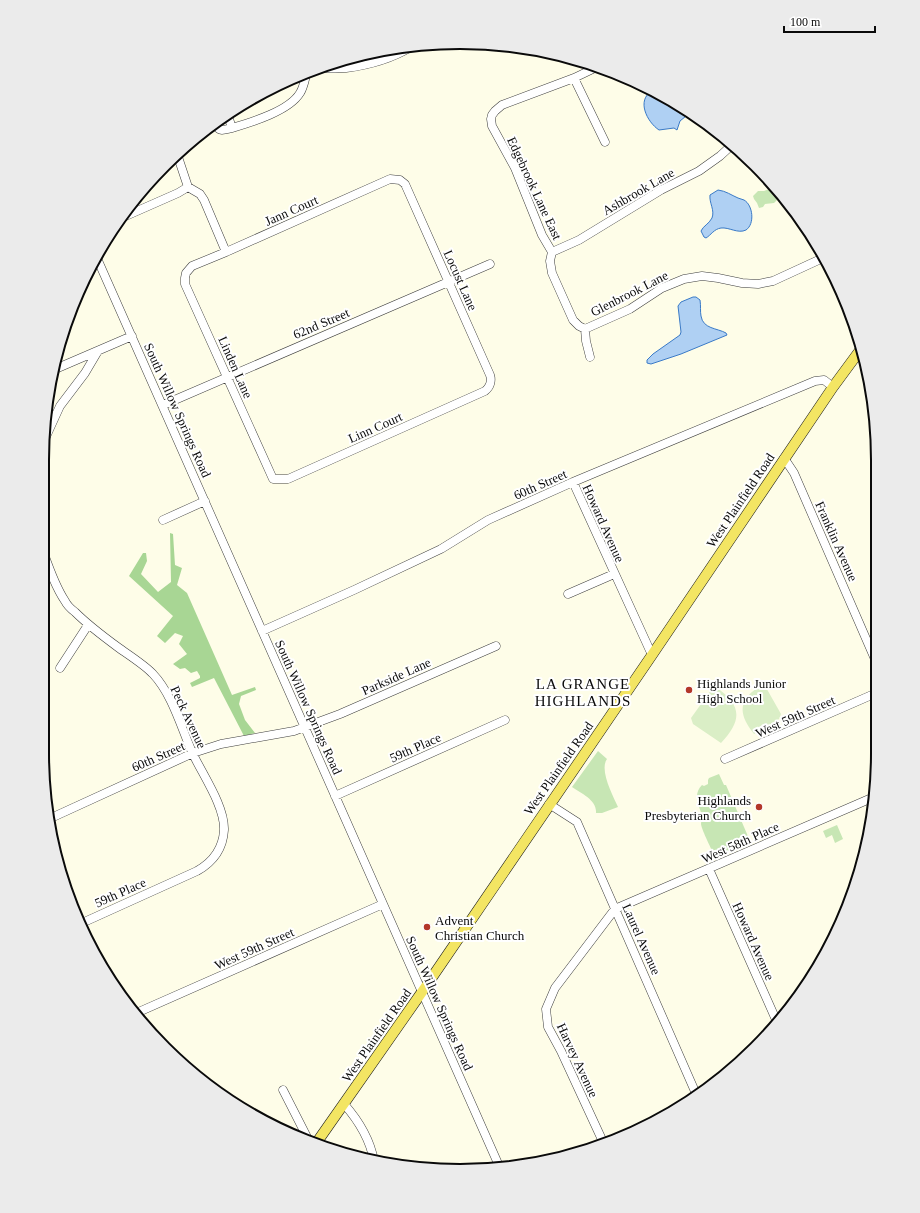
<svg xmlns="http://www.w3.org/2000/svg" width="920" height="1213" font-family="'Times New Roman',serif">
<rect width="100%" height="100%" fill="#fefde8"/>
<path fill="#c7e6b4" d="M769,189h3l3,2 2,9 -3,3 -9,1 -2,3 -4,1 -2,-5 -3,-4 -1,-3 5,-5h6z
M598,751l9,8c-8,11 6,37 11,48l-16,6h-6c1,-13 -14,-19 -24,-26z
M719,774l5,11h2l24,56 -35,16c-3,-7 -13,-26 -14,-33 0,-3 2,-6 1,-9 -4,-11 -9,-21 0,-30l2,1 4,-2v-4l1,-2z
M837,825l6,14 -8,4 -3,-8 -6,3 -3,-7z"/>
<path fill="#a8d694" d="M170,533l3,1 2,31 7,3 -5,17 10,8 45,102 23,-8 1,3 -15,6 -2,8 6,16 10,13 -11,3 -30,-58 -22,9 -2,-4 10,-5v-2l-3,-5 -6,2 -6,-5 -5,1 -7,-5 14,-10 -8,-10 4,-8 -8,-3 -10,10 -8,-7 16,-20 -44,-40 14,-23h3l1,8 -6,13 17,18 13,-10z"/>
<path fill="#daeec6" d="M764,684l17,30 -2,5 -25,15c-17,-21 -16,-36 10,-50z
M714,686c28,18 29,34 7,57l-28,-19 -2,-6z"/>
<path fill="#afd0f3" stroke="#3a7ac7" d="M652,91l39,21 -11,9 -3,9 -3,-2 -15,2c-12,-8 -23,-30 -7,-39z
M718,190c8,1 13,5 20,8 2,1 4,1 6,2 9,5 11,24 2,30 -8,4 -17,-3 -25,-2 -7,1 -10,7 -15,10l-2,-1 -3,-6c2,-5 8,-7 11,-13 3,-8 -3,-15 -2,-23z
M693,297h3l4,3c1,6 0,11 1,16 2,13 16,12 25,17l1,2 -46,19 -30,10 -4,-1v-3l6,-6 27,-19 1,-3 -3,-26 3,-4z"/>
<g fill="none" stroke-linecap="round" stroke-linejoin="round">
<g stroke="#3d3d3d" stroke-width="9">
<path id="minor" d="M321,67c8,3 16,1 25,1 24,-3 45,-9 65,-21
M574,78l31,64
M215,123c4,10 8,7 17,5l-5,-15
M232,128c20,-6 57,-17 68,-35 4,-6 5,-15 7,-21
M177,154l11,33 12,7 4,6 22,52
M390,179l10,1 5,4 85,191c2,6 0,12 -5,16l-197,88h-15l-88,-195v-6l1,-5 6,-7 34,-14z
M119,219l59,-26 10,-6
M552,252l27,-12 82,-50 38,-19 21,-15 12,-11
M96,256l404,912
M585,329l-6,-3 -6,-6 -21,-47 -2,-12 2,-9 -10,-17 -27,-67 -23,-42 -1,-7 1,-4 3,-4 7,-6 72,-27 23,-11
M585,329l45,-20 32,-21 22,-9 18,-3 16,2 24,5 16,1 15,-3 50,-23
M585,329l1,12 4,16
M53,370l79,-34
M163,405l327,-141
M43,448l1,-7 16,-35 25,-33 13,-22
M784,458l10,15 80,184
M573,482l79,173
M163,520l42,-19
M43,551c6,17 12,35 22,50 2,4 6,8 10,11 14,14 29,25 44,36 10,7 27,18 34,26 19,20 28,53 39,78 10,22 33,54 32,78 -1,18 -11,32 -27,41l-115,52
M568,594l46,-20
M262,631l92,-41 87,-41 47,-29 85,-38 242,-101 9,-1 9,7
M60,668l28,-43
M725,759l149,-65
M335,796l170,-76
M549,804l28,18 120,274
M51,818l142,-65 28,-9 73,-13 46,-17 156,-68
M709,869l68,153
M134,1014l249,-110
M283,1090l25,49
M344,1104c15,17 26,35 30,57
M604,1144l-43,-93 -13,-24 -2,-18 9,-21 60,-79 259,-112"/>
</g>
<g stroke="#1b1b1b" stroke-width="11">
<path id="major" d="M317,1142l105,-150 230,-337 181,-268 28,-38"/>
</g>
<use href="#minor" stroke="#fff" stroke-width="8"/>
<use href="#major" stroke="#f3e563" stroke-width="10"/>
</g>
<g fill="#b33729" stroke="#fff" stroke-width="1.5">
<circle cx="689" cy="690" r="4"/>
<circle cx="759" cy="807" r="4"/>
<circle cx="427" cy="927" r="4"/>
</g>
<g text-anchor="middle" stroke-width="4" stroke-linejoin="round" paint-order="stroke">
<g font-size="13" fill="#0a0a0a" stroke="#fff">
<text transform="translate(535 188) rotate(65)" y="5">Edgebrook Lane East</text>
<text transform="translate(638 191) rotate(-30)" y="5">Ashbrook Lane</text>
<text transform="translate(291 210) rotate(-24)" y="5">Jann Court</text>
<text transform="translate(461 280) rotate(66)" y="5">Locust Lane</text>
<text transform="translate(629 293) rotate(-27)" y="5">Glenbrook Lane</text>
<text transform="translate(321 323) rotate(-23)" y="5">62nd Street</text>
<text transform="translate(236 367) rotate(66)" y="5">Linden Lane</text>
<text transform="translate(178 410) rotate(66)" y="5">South Willow Springs Road</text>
<text transform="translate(375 427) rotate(-24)" y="5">Linn Court</text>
<text transform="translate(540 484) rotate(-24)" y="5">60th Street</text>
<text transform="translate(740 500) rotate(-56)" y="5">West Plainfield Road</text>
<text transform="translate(604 523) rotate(66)" y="5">Howard Avenue</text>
<text transform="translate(837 541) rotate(66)" y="5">Franklin Avenue</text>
<text transform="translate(396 676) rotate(-24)" y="5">Parkside Lane</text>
<text transform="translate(309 707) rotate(66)" y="5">South Willow Springs Road</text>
<text transform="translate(795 716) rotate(-24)" y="5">West 59th Street</text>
<text transform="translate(189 717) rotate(65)" y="5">Peck Avenue</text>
<text transform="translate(415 747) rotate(-24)" y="5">59th Place</text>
<text transform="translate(158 756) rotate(-24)" y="5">60th Street</text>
<text transform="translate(558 768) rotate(-55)" y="5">West Plainfield Road</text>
<text transform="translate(740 842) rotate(-24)" y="5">West 58th Place</text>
<text transform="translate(120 892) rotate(-24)" y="5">59th Place</text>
<text transform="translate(642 939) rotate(66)" y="5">Laurel Avenue</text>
<text transform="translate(754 941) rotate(66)" y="5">Howard Avenue</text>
<text transform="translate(254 948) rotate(-24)" y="5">West 59th Street</text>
<text transform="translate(440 1003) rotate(66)" y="5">South Willow Springs Road</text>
<text transform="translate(376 1035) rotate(-55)" y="5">West Plainfield Road</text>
<text transform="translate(578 1060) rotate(65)" y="5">Harvey Avenue</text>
</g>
<g font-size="13" fill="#0a0a0a" stroke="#fff" text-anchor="start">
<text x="697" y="688">Highlands Junior<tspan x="697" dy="15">High School</tspan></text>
<text x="751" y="805" text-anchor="end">Highlands<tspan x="751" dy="15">Presbyterian Church</tspan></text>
<text x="435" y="925">Advent<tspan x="435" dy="15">Christian Church</tspan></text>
</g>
<g font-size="15" letter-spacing="1" fill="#0a0a0a" stroke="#fff">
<text x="583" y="689">LA GRANGE<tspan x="583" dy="17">HIGHLANDS</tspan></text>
</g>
</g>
<path d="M0 0H920V1213H0ZM460 49H460A411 411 0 0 1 871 460V753A411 411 0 0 1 460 1164H460A411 411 0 0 1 49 753V460A411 411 0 0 1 460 49Z" fill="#ebebeb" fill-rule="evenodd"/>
<path fill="none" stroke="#0a0a0a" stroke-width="2" d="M460 49H460A411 411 0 0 1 871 460V753A411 411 0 0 1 460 1164H460A411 411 0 0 1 49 753V460A411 411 0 0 1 460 49Z"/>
<path d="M784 26v6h91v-6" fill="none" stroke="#0a0a0a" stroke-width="2"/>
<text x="790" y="26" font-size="12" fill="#0a0a0a" stroke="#ffffff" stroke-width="3" paint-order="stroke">100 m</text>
</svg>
